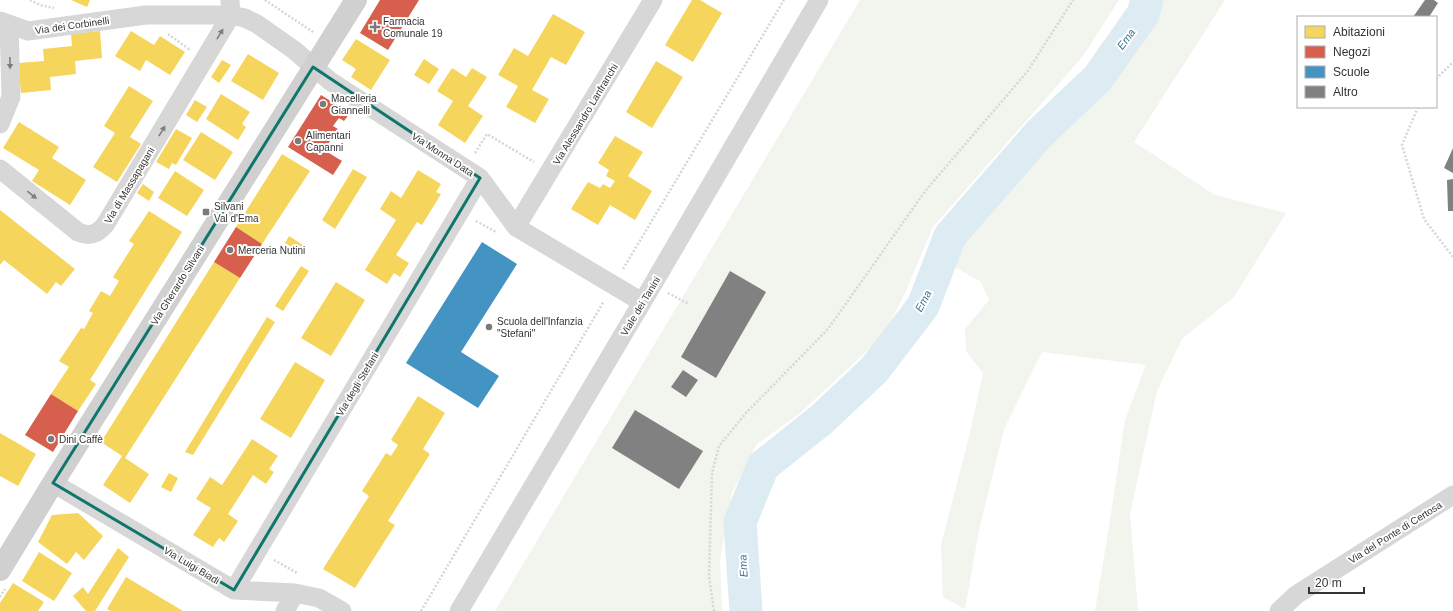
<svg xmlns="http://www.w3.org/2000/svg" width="1453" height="611" font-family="Helvetica,sans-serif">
<rect width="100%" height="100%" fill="#fff"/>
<path fill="#f1f5ed" d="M860,0h259l-36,56 -150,171 -28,66 -21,42 -85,79 -42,30 -25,49 -12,67 2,51h-227z
M1164,0h61l-91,142 81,53 71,18 -52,84 -52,42 -25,52 -27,123 8,97h-43l14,-84 16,-107 21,-55 -104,-13 -38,77 -25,101 -14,79 -22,-12 -2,-52 28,-108 14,-64 -17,-22 -1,-22 24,-29 -8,-18 -26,-15 10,-31 100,-109 94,-114z"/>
<path fill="#f6d55c" d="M71,0h19l-3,7z
M692,0h8l22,13 -29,49 -28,-17z
M553,14l32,18 -19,33 -15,-8 -19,33 17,9 -14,24 -29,-16 12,-21 -20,-11 16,-27 14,8z
M100,31l2,27 -27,3 1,13 -26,3 1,13 -30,3 -3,-30 26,-2 -1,-12 29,-3 -1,-12z
M131,31l23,14 6,-9 25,16 -15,23 -24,-15 -6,11 -25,-15z
M356,39l34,21 -19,30 -20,-13 5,-8 -14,-9z
M248,54l31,19 -16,27 -32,-19z
M424,59l15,10 -10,15 -15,-9z
M222,60l9,5 -12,18 -8,-6z
M656,61l27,16 -31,51 -26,-16z
M452,68l14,9 6,-9 15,9 -19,29 15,10 -18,27 -27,-18 15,-24 -16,-10z
M129,86l24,15 -23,36 11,7 -24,38 -24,-15 22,-34 -11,-7z
M221,94l29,18 -8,12 4,3 -8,13 -32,-21z
M195,100l12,7 -10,15 -11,-7z
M19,122l40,25 -7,11 34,22 -16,25 -38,-24 7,-11 -36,-22z
M176,129l16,9 -16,27 -4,-2 -3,6 -13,-7z
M201,132l32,20 -18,28 -32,-20z
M615,136l28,16 -15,24 24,15 -17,29 -25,-15 -12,20 -27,-16 17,-27 12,6 3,-4 7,4 5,-7 -9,-5 3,-6 -11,-7z
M282,154l28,17 -48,73 -26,-17z
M353,169l14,8 -32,52 -13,-9z
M418,170l23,14 -5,8 5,2 -19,31 -5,-3 -21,33 13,8 -9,14 -6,-4 -7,11 -22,-14 31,-50 -16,-11 11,-18 10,7z
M175,171l29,19 -17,26 -29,-18z
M143,184l11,8 -5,9 -12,-8z
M0,210l75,59 -14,17 -5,-4 -9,12 -43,-34 -4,5z
M149,211l33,21 -92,148 6,4 -18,27 -27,-17 18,-27 -10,-6 22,-33 3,1 9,-16 -4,-2 12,-20 9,5 9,-15 -6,-4 21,-33 -5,-3z
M289,236l14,9 -4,6 -14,-8z
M214,262l26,16 -115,180 24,16 -19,29 -27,-18 19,-29 -21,-14z
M301,266l8,5 -26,40 -8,-5z
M336,282l29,18 -34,56 -30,-18z
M267,317l8,5 -82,133 -8,-3z
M295,362l30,18 -34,58 -31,-19z
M418,396l27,17 -22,36 7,5 -42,67 7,4 -40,63 -32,-19 46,-73 -7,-5 24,-38 5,3 7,-11 -7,-5z
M0,433l36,21 -18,32 -18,-10z
M252,439l26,17 -9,13 5,3 -8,12 -13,-9 -25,39 10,7 -14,21 -5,-4 -6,9 -20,-12 18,-27 -15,-9 14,-22 12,8z
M169,473l9,5 -7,14 -10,-5z
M78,513l25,23 -19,24 -8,-8 -9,12 -29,-22 14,-27z
M118,548l11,9 -34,54h-9l-13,-15 10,-9 5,7z
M39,552l33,21 -18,28 -32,-20z
M126,577l57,34h-72l-4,-2z
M13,583l31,19 -6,9h-38v-8z"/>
<path fill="#d6604d" d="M380,0h39l-31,50 -28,-17z
M321,95l29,18 -6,8 -5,-3 -6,8 5,3 -14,21 18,11 -9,14 -45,-28z
M236,227l26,17 -22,34 -26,-16z
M51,394l27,17 -25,41 -28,-17z"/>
<path fill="#4393c3" d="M482,242l35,22 -56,88 38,24 -21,32 -72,-45z"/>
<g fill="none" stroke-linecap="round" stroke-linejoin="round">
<path stroke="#ddebf3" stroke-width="33" d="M746,611l-6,-89 23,-56 59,-47 52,-49 49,-64 27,-70 89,-102 59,-56 45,-64 4,-14"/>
</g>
<path fill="#818181" d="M1425,0h9l4,3 -9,14h-16z
M1453,148v25l-9,-5z
M1453,179v32h-5l-1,-31z
M730,271l36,21 -50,86 -35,-21z
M683,370l15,10 -12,17 -15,-10z
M635,410l68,41 -24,38 -67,-41z"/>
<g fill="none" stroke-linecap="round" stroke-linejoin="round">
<path stroke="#d6d6d6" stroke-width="2.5" stroke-dasharray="2 2" stroke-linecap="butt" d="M30,0l10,5 14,3
M265,0l48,32
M168,34l21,15 1,-1
M1436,79l17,-17
M1418,107l-16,38 22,74 29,38
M475,153l12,-19 47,28
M476,221l20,11
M623,269l161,-269
M668,293l21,11
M274,560l23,13
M0,597l5,-8
M421,611l183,-310
M714,611l-5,-34 3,-104 7,-27 27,-33 82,-84 98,-139 101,-118 46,-72"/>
<path stroke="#d7d7d7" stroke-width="19" d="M0,21l28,10 118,-16h85l14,3 12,6 37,26 36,31 150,97 36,49 126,75
M0,124l11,-27 -2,-73
M0,169l78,63c12,5 19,2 27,-7l126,-210 -1,-15
M516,227l137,-227
M53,483l181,107 61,3 24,5 23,13
M234,590l246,-412
M285,611l10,-18
M459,611l194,-327 166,-284
M1279,611l17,-16 157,-100"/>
<path stroke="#d0d0d0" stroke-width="22" d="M0,570l53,-87 303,-483"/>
</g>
<defs><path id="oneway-solid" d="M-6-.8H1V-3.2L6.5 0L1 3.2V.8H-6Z"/></defs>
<g fill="#7d7d7d">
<use href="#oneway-solid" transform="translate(220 34) rotate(-59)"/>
<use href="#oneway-solid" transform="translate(10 63) rotate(89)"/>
<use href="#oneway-solid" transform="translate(162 131) rotate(-59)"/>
<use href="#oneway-solid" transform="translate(32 195) rotate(39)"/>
</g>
<path fill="none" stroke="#0f766e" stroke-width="3" stroke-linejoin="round" d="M313,67l167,111 -246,412 -181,-107z"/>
<g fill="#7a7a7a" stroke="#fff" stroke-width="1.5">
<path d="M373 21h4v4h4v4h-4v4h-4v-4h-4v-4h4z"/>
<circle cx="323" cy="104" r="4"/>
<circle cx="298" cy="141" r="4"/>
<rect x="202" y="208" width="8" height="8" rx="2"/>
<circle cx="230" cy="250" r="4"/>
<circle cx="489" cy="327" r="4"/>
<circle cx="51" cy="439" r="4"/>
</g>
<g text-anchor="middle" stroke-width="4" stroke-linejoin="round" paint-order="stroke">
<g font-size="10" fill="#333" stroke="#fff" text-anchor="start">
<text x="383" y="25">Farmacia<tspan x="383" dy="12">Comunale 19</tspan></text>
<text x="331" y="102">Macelleria<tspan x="331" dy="12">Giannelli</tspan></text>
<text x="306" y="139">Alimentari<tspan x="306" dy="12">Capanni</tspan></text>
<text x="214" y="210">Silvani<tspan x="214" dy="12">Val d'Ema</tspan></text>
<text x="238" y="254">Merceria Nutini</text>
<text x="497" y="325">Scuola dell'Infanzia<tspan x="497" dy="12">"Stefani"</tspan></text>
<text x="59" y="443">Dini Caffè</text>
</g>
<g font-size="10" fill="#333" stroke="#fff">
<text transform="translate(72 25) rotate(-8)" y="4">Via dei Corbinelli</text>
<text transform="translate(585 114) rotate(-59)" y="4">Via Alessandro Lanfranchi</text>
<text transform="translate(443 154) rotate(33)" y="4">Via Monna Data</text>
<text transform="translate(129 185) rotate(-59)" y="4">Via di Massapagani</text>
<text transform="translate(177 285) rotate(-58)" y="4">Via Gherardo Silvani</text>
<text transform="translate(640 306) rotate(-59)" y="4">Viale dei Tanini</text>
<text transform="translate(357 384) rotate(-59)" y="4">Via degli Stefani</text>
<text transform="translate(1395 532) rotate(-32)" y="4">Via del Ponte di Certosa</text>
<text transform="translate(192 565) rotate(31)" y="4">Via Luigi Biadi</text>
</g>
<g font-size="11" font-style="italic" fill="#3f7597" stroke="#fff">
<text transform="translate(1126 39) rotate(-54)" y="4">Ema</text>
<text transform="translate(923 301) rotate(-62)" y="4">Ema</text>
<text transform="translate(743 566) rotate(-94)" y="4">Ema</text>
</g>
</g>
<rect x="1297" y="16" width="140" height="92" fill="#ffffff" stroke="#adadad"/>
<rect x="1305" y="26" width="20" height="12" fill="#f6d55c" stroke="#adadad"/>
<text x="1333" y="36" font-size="12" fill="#333333">Abitazioni</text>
<rect x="1305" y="46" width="20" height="12" fill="#d6604d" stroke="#adadad"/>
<text x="1333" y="56" font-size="12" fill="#333333">Negozi</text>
<rect x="1305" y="66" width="20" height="12" fill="#4393c3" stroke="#adadad"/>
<text x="1333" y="76" font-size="12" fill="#333333">Scuole</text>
<rect x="1305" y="86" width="20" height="12" fill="#818181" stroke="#adadad"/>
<text x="1333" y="96" font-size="12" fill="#333333">Altro</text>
<path d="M1309 587v6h55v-6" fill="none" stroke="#333333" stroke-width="2"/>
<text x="1315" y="587" font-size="12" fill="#333333" stroke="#ffffff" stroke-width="3" paint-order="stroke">20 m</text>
</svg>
